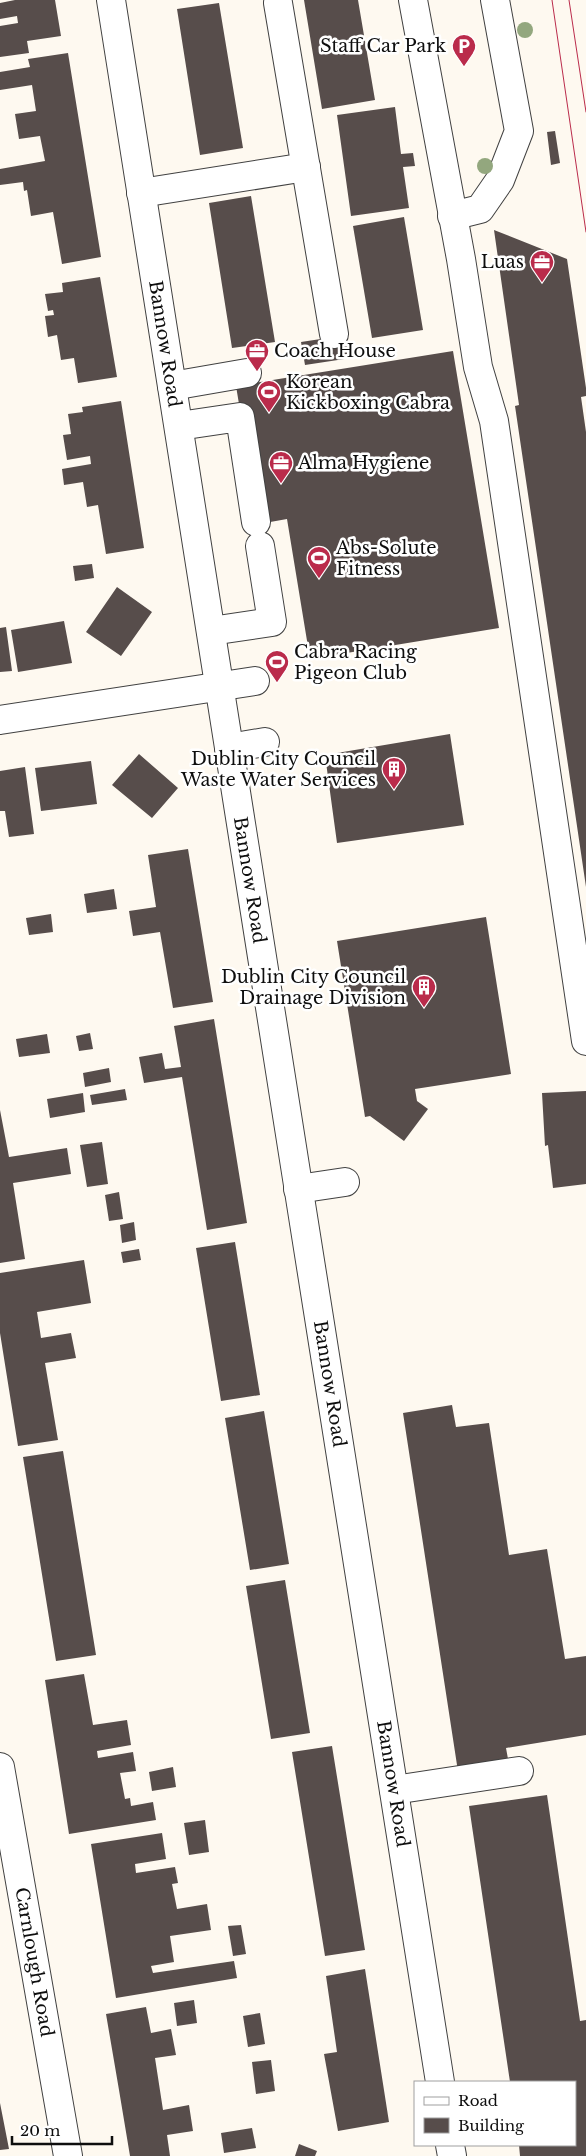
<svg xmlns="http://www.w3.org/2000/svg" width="586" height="2156" font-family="'Libre Baskerville',serif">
<rect width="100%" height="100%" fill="#fef9f0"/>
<path fill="#574d4b" d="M15,0h40l6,36 -34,5 2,12 -29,4v-31l18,-3 -1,-7 -17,3v-16z
M304,0h54l17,100 -53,9z
M219,3l24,145 -43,7 -23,-146z
M68,53l33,204 -39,7 -9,-52 -22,4 -4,-26 -3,1 -1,-9 -23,3v-16l45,-8 -5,-25 -21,3 -4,-25 21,-3 -4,-26 -32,5v-18l30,-5 -2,-8z
M395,107l6,47 12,-1 2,13 -12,1 6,41 -58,8 -14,-101z
M555,131l5,32 -9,2 -4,-33z
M251,196l24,146 -43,6 -23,-145z
M404,217l19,113 -51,8 -19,-112z
M494,230l73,29 19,129v8l-5,1 5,35v455l-71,-481 4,-1z
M100,277l17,100 -39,6 -4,-25 -13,2 -4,-25 -9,2 -3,-21 9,-1 -1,-5 -5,1 -3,-17 18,-2 -1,-9z
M347,335l4,23 -46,7 -4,-23z
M453,351l46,277 -189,31 -23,-140 -28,5 -23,-138z
M121,401l23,147 -38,6 -8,-49 -11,2 -4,-25 -19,3 -2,-16 29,-5 -1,-8 -23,4 -4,-25 8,-1 -3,-20 15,-2 -1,-5z
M92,564l2,14 -19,3 -2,-15z
M117,587l35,25 -31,44 -35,-24z
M64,621l8,42 -54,9 -7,-42z
M6,627l6,44 -12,1v-44z
M450,734l14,91 -127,18 -12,-88z
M139,754l39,34 -26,30 -40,-33z
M91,761l6,43 -56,7 -6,-43z
M25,767l9,67 -25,3 -4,-26h-5v-40z
M188,849l25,153 -40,6 -13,-76 -27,4 -4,-25 27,-4 -8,-52z
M114,889l3,20 -30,4 -3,-19z
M51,914l2,18 -24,3 -3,-17z
M486,917l25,157 -96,15 2,12 11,8 -24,32 -34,-25 -5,1 -28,-176z
M214,1019l33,204 -40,7 -25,-153 -38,6 -5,-26 23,-4 3,16 16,-2 -7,-41z
M90,1033l3,16 -14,2 -3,-15z
M47,1034l3,19 -31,4 -3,-18z
M109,1068l2,14 -26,5 -2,-14z
M125,1089l2,11 -35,5 -2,-10z
M586,1091v93l-33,4 -5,-43 -3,1 -3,-53z
M83,1093l2,19 -35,6 -3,-19z
M0,1110l9,47 58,-9 4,26 -58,9 12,76 -25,4z
M102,1142l6,42 -21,3 -7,-42z
M119,1192l4,27 -14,2 -4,-26z
M134,1222l2,18 -14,3 -2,-18z
M235,1242l25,153 -39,6 -25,-153z
M139,1249l2,11 -18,3 -2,-11z
M84,1260l7,43 -54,9 4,26 30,-5 5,25 -31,5 13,77 -40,6 -18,-113v-60z
M452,1405l4,22 33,-4 20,132 38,-6 18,110 21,-3v79l-80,13 4,22 -51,8 -56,-365z
M264,1411l25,153 -39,6 -25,-152z
M63,1451l33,204 -40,6 -33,-204z
M285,1580l25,153 -39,6 -25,-153z
M84,1674l9,51 34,-5 4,25 -34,6 1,7 35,-6 3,19 -16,2 5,26 5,-1 1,8 22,-4 3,18 -87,14 -24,-154z
M332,1746l33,204 -40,6 -33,-204z
M173,1767l3,20 -24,4 -3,-19z
M547,1795l33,226 6,-1v136h-66l-1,-11h56v-63h-65l-41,-276z
M205,1820l4,32 -20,3 -5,-32z
M162,1833l4,26 -31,5 1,9 39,-6 3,16 -6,1 5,25 30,-5 4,26 -41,6 4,26 -23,4 2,7 81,-12 3,17 -121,20 -25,-154z
M241,1925l5,29 -13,2 -5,-30z
M365,1969l24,153 -51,9 -14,-77 13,-2 -11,-76z
M194,2000l3,23 -20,3 -3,-23z
M146,2007l5,26 20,-4 5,26 -21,3 8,52 26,-5 4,26 -26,4 3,21h-40l-11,-66 -13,-76z
M260,2013l5,31 -17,3 -5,-31z
M271,2060l4,31 -19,3 -4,-32z
M0,2103l9,46 -9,1z
M252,2128l4,20 -32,5 -3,-20z
M299,2144l18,7 -2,5h-20z"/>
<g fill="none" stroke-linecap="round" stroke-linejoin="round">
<g stroke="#414141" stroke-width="30">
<g id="minor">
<path id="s1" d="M111,0c108,694 220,1388 329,2082"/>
<path d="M413,0l48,259 17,108 16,54 92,620"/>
<path d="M278,3l56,331"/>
<path d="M141,193l165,-26"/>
<path d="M452,216l28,-7 20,-29 19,-49 -24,-131"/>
<path d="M172,386l75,-13"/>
<path d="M179,426l61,-9 16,105"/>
<path d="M211,631l61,-9 -12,-76"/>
<path d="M0,720l255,-39"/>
<path d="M229,748l36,-6"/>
<path d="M298,1189l47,-7"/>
<path id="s2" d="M0,1767l68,389"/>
<path d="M394,1790l125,-19"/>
<path d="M450,2145l2,11"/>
</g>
</g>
<use href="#minor" stroke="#fff" stroke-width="28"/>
<path stroke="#ba2b4b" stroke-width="1" d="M552,0l34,232
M569,0l17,112"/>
</g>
<g fill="#93a77e">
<circle cx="525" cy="30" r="8"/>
<circle cx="485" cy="166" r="8"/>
</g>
<defs>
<g id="parking-pin" transform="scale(1.25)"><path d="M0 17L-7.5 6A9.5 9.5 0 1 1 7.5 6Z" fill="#ba2b4b" stroke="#fff"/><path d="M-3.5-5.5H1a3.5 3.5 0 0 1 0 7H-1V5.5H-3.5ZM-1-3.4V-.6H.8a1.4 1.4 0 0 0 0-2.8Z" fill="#fff"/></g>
<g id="office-pin" transform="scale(1.25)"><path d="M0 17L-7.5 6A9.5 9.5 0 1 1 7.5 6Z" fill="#ba2b4b" stroke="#fff"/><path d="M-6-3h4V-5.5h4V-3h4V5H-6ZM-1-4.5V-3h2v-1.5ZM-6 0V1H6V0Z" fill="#fff"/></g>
<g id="stadium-pin" transform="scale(1.25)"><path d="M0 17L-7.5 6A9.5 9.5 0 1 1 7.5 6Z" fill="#ba2b4b" stroke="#fff"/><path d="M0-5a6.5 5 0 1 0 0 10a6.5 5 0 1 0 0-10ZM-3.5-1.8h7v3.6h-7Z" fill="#fff"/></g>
<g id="building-pin" transform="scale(1.25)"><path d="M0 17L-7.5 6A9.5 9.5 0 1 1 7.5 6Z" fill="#ba2b4b" stroke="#fff"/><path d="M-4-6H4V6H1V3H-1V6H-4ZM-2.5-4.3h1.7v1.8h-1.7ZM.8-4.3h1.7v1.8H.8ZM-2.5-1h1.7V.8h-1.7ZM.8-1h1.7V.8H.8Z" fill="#fff"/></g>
</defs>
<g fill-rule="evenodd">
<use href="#parking-pin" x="464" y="46"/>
<use href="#office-pin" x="542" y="262"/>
<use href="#office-pin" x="257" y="351"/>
<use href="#stadium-pin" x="269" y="392"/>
<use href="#office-pin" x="281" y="463"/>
<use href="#stadium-pin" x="319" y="558"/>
<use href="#stadium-pin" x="277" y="662"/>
<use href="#building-pin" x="394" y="769"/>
<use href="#building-pin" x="424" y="987"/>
</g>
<g text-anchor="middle" stroke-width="5" stroke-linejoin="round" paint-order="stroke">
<g font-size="18" fill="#0e0e0e" stroke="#fff" text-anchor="start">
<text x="446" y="52" text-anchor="end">Staff Car Park</text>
<text x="524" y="268" text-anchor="end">Luas</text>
<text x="274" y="357">Coach House</text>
<text x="286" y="388">Korean<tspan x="286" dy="21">Kickboxing Cabra</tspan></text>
<text x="298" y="469">Alma Hygiene</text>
<text x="336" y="554">Abs-Solute<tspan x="336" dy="21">Fitness</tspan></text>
<text x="294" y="658">Cabra Racing<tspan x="294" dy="21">Pigeon Club</tspan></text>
<text x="376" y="765" text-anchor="end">Dublin City Council<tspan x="376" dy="21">Waste Water Services</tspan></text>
<text x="406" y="983" text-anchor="end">Dublin City Council<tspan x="406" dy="21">Drainage Division</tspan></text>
</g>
<g font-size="18" fill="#0e0e0e" stroke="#fff">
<text dy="6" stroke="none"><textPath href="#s1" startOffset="348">Bannow Road</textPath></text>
<text dy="6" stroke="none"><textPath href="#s1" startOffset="891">Bannow Road</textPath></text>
<text dy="6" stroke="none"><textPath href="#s1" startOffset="1401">Bannow Road</textPath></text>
<text dy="6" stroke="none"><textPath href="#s1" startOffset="1806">Bannow Road</textPath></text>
<text dy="6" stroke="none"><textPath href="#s2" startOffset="198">Carnlough Road</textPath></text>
</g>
</g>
<rect x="414" y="2081" width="162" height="65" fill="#ffffff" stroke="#9f9f9f"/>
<rect x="424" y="2097" width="25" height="8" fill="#ffffff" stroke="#9f9f9f"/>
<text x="458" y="2106" font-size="15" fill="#0e0e0e">Road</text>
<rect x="424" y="2118" width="25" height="15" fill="#574d4b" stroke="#9f9f9f"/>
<text x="458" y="2131" font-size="15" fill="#0e0e0e">Building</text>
<path d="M12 2136v8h100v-8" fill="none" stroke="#0e0e0e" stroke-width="2.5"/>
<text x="20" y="2136" font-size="15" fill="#0e0e0e" stroke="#ffffff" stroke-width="4" paint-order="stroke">20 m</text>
</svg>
